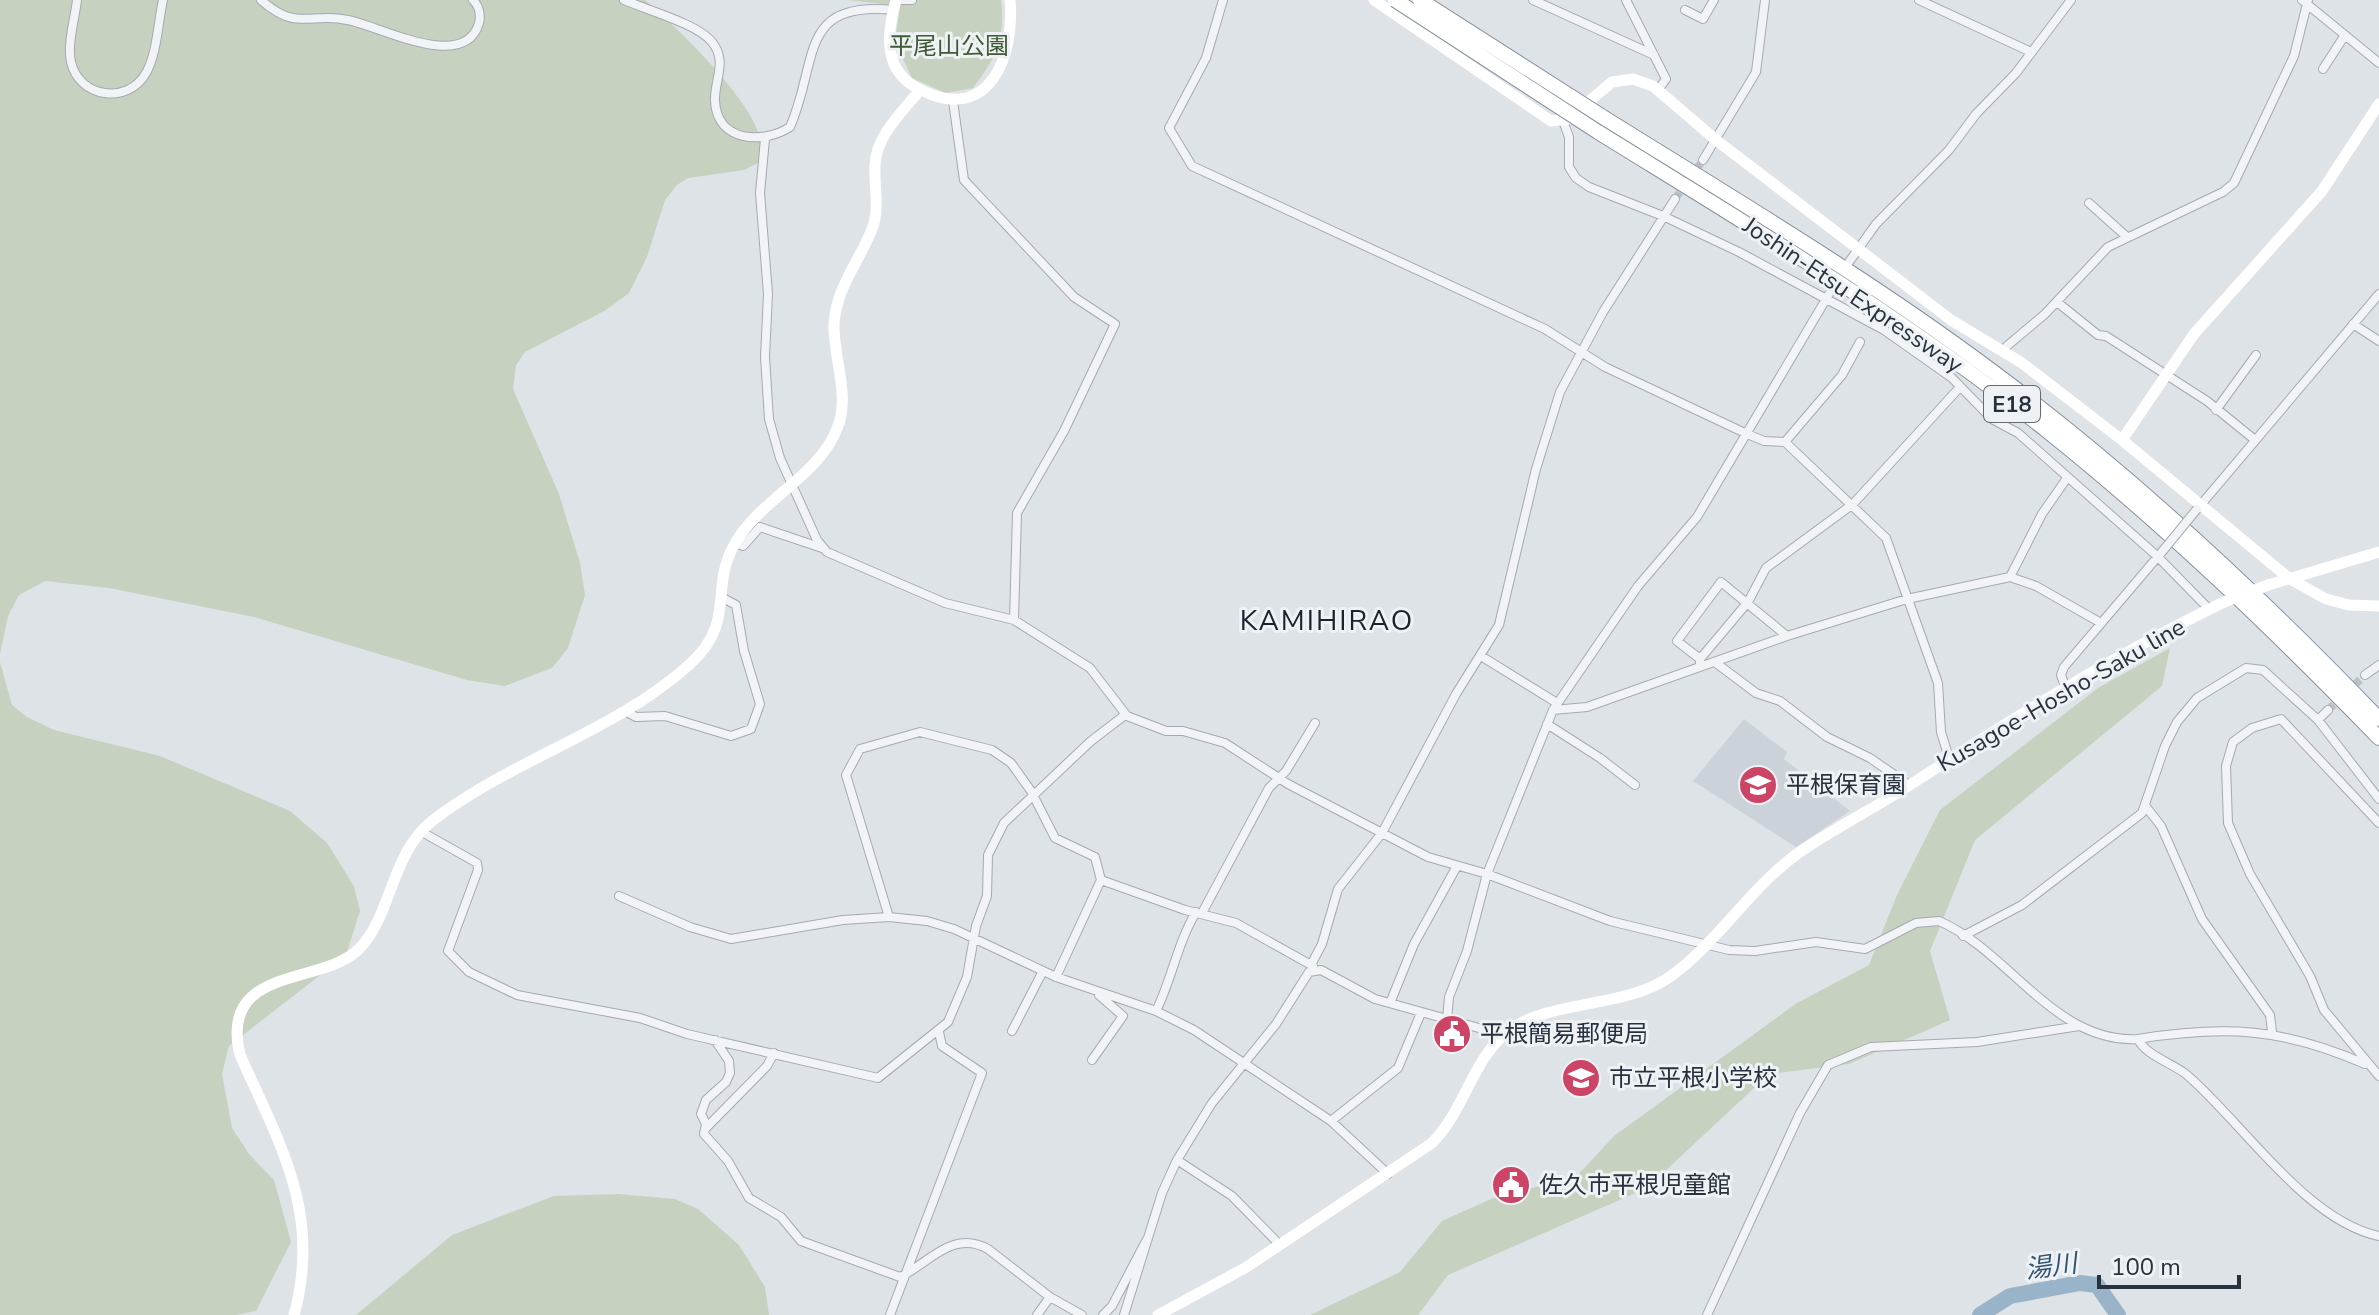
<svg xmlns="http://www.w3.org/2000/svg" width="2379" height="1315" font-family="'Nunito Sans','Noto Sans JP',sans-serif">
<rect width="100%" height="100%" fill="#dee3e8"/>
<path fill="#ccd2da" d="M1744,719l43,33 -3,7 66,52 -54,36 -103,-66z"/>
<path fill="#c6d1bf" d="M0,0h645c31,26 107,100 115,138 2,9 0,16 -2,25l-14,7 -56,8 -11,7 -12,15 -18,57 -18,36 -23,17 -81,42 -9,13 -3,24 46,105 21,69 5,32 -17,53 -16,20 -47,18 -38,-6 -213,-63 -145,-29 -64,-7 -26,14 -11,21 -8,38z
M848,0h153c4,40 -4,56 -28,88l-27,5 -34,-15 -17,-36 5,-36z
M2170,648l-8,38 -187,154 -45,111 20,69 -101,44 -80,10 -122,114 -199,87 -30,40h-108l90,-43 42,-51 49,-22 86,-23 37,-40 183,-133 72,-38 28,-70 43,-85 158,-122z
M0,662l12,43 15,12 27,13 106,26 130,55 37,32 27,43 6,25 -14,44 -117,91 -7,28 10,54 17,26 25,26 17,62 -35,69 -20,4h-236z
M619,1194l56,5 23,10 41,36 26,42 4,28h-413l96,-80 102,-39z"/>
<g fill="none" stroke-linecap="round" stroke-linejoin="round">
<path stroke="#99b4c8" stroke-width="16" d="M1980,1315l30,-19 70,-13 17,2 21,30"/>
<path stroke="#bac0c6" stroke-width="8" stroke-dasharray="8 4" stroke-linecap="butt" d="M1675,199l28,-39
M2328,710l37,-35"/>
<g stroke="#a4aab2" stroke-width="10">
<path id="street" d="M77,0c-2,18 -10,44 -6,62 8,36 57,43 75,11 11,-19 12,-51 17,-73
M261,0c36,32 48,12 87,20 31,6 117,53 131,3 2,-8 0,-17 -6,-23
M624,0c23,10 74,24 88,42 16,20 2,38 3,59 2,42 49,43 75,26 29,-65 7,-127 104,-117
M901,0h11
M1223,0l-17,58 -37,70 23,38 353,163 60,38 140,66 19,8 21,1 101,96 52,145 3,49 8,26
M1533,0l121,55
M1626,0l40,79 -8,11
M1919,0l112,52
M2302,0l77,63
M1685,10l18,9 11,-19
M2323,69l22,-34
M953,101l11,79 110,117 41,27 -51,107 -47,82 -3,107
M1563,121l6,16v30l7,11 13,9 74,29 76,36 145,78 68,48 40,41 26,14 139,123 52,53
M765,139l-5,54 8,101 -3,63 4,62 11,39 37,82 10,12 118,51 69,17 76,48 37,48 39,15h17l42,12 63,41 94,49 -44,56 -16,55 -10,19
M1703,160l53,-88 9,-72
M1675,199l-72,113 -43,80 -24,77 -37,156 -43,69 -74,139 46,24 59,17 123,47 119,29 26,1 61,-9 49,7 51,-26 23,-2c70,30 116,123 199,118 8,17 35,24 49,36 55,47 119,146 192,161
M2089,203l38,34
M1849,262l27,-38 73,-74 27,-36 40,-41 55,-73
M2057,302l41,33 8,1 101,65 48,39
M2353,324l26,17
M2001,351l44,-37 63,-67 115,-55 11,-9 60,-127 14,-56
M2216,410l40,-55
M1785,442l57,-67 18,-33
M2199,507l180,-213
M735,543l8,3 17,-19 62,21
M2010,577l32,-63 25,-36
M1481,656l76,47
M1700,659l48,-57 18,-34 87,-64 107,-117
M1716,663l40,30 24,8 47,36 43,21 39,27
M1700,665v-6l-23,-18 44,-59 66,54
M2365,675l14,-10
M2066,689l-5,-14 3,-8 96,-113
M1553,710l34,-3 200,-71 120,-37 103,-22 26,9 65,37
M625,711l11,6 29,-1 66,20 20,-7 9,-25 -16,-53 -8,-46 -13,-7
M2318,720l10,-10
M1547,724l53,34 35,27
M2147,808l14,18 41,93 68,96 2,17
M2379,823l-98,-104 -29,9 -19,14 -7,24 2,57 22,51 60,102 14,34 55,66
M422,832l55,31 1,7 -30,81 21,21 48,23 123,23 47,16 191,44 70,-56 19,-45 9,-51 11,-30 1,-41 16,-32 87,-82 34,-26
M1101,880l84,30 51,13 77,43
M619,896l71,31 41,12 112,-19 46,-3 38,4 27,8 102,48 100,34 38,19 137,91 57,53
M1202,913l67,-125 17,-17 29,-48
M889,917l-43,-142 14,-26 60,-17 72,18 19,13 20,28 24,47 40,19 6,23 -45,97
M1963,936l59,-31 120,-92 23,-67 12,-24 20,-24 49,-30 17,2 55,50 61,79
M1390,1003l24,-59 43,-78
M1156,1011c16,-32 21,-67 40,-99
M1447,1020l2,-23 18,-46 20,-77 66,-164 85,-124 59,-69 135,-228
M1012,1031l31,-60
M2138,1039c88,-14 145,-11 227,25
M715,1040l14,21 1,12 -4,9 -20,18 -5,14 5,10 -2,10 24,27 21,37 32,19 20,24 99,36c29,-14 53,-48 88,-28l62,48 32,18
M1092,1060l31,-44 -24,-21
M1331,1121l67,-53 23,-55
M705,1129l62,-63 7,-13
M1177,1160l55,36 48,49
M890,1315l92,-242 -40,-27 -3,-14
M1037,1315l13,-18
M1103,1315l9,-9 34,-65
M1124,1315l38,-122 15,-33 35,-57 64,-79 33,-52 12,-2 54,29 111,31 14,8
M1707,1315l93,-202 28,-48 43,-18 106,-5 102,-16"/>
</g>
<g stroke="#86929e" stroke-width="16">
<path id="highway" d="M1606,119c130,81 263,160 386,252 140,104 266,222 387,348
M1598,132c152,94 307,186 448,298 119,95 227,199 333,308"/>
</g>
<use href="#street" stroke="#f1f3f6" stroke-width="8"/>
<path stroke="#fff" stroke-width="11" d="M896,0c-5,19 -10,42 -3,61 5,15 17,24 30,30 67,32 92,-36 87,-91
M1374,0l177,121 17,-2 44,-37 21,-3 20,7 63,54 235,180 71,43 100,77 168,139 36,20 23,6 30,1
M2122,440l72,-106 128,-143 57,-87
M2268,585l111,-33
M294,1315c28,-101 -14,-171 -54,-260 -22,-90 82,-69 119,-106 33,-33 31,-94 73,-128 80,-62 183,-89 258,-157 46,-42 20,-73 43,-117 25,-48 87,-70 105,-121 12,-32 -5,-69 -4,-102 2,-36 25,-62 38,-95 8,-20 2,-42 3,-63 0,-29 28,-55 45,-76
M1158,1315l87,-47 187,-125c32,-32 40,-82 74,-110 42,-35 118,-23 165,-57 47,-34 78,-87 126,-122 36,-25 76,-45 113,-69 101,-66 205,-130 314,-183"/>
<use href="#highway" stroke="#fff" stroke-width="14"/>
<g stroke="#a4aab2" stroke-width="10" stroke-linecap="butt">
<path id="street-bridge" d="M2161,553l36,-44"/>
</g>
<g stroke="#86929e" stroke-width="16" stroke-linecap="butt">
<path id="highway-bridge" d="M1395,0l203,132
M1420,0l186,119"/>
</g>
<use href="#street-bridge" stroke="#f1f3f6" stroke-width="8"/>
<path stroke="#fff" stroke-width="11" d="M2224,602l44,-17"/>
<use href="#highway-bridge" stroke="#fff" stroke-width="14"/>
</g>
<defs>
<g id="school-disc" transform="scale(2)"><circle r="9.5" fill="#c46" stroke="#eef2f5"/><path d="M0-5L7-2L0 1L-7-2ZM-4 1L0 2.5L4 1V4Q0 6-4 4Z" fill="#fff"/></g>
<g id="civic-disc" transform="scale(2)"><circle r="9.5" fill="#c46" stroke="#eef2f5"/><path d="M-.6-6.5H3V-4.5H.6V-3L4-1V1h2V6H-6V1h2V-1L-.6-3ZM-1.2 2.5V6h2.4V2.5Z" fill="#fff"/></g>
</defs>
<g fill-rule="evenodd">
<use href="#school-disc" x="1758" y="785"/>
<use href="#civic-disc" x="1452" y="1034"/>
<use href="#school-disc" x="1581" y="1078"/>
<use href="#civic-disc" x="1511" y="1185"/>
</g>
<g text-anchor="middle" stroke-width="6" stroke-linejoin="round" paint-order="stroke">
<rect fill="#eef2f5" stroke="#636c75" stroke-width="2" x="1984" y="386" width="56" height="36" rx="6"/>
<g font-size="22" font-weight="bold" fill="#28323e">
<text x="2012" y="412">E18</text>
</g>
<g font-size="24" fill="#405a35" stroke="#eef2f5">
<text x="949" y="54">平尾山公園</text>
</g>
<g font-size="24" fill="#28323e" stroke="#eef2f5">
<text transform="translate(1853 295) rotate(34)" y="8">Joshin-Etsu Expressway</text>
<text transform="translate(2061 695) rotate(-30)" y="8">Kusagoe-Hosho-Saku line</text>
</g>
<g font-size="24" fill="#28323e" stroke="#eef2f5" text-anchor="start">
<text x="1786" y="793">平根保育園</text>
<text x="1480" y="1042">平根簡易郵便局</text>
<text x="1609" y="1086">市立平根小学校</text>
<text x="1539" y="1193">佐久市平根児童館</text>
</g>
<g font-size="26" font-style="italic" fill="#325572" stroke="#eef2f5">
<text transform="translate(2051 1266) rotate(-8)" y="9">湯川</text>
</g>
<g font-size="28" letter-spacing="2" fill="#1a232f" stroke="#eef2f5">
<text x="1327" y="630">KAMIHIRAO</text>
</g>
</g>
<path d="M2099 1275v12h140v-12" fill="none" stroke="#28323e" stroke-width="4"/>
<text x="2111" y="1275" font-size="24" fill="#28323e" stroke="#eef2f5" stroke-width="6" paint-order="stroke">100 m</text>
</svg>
